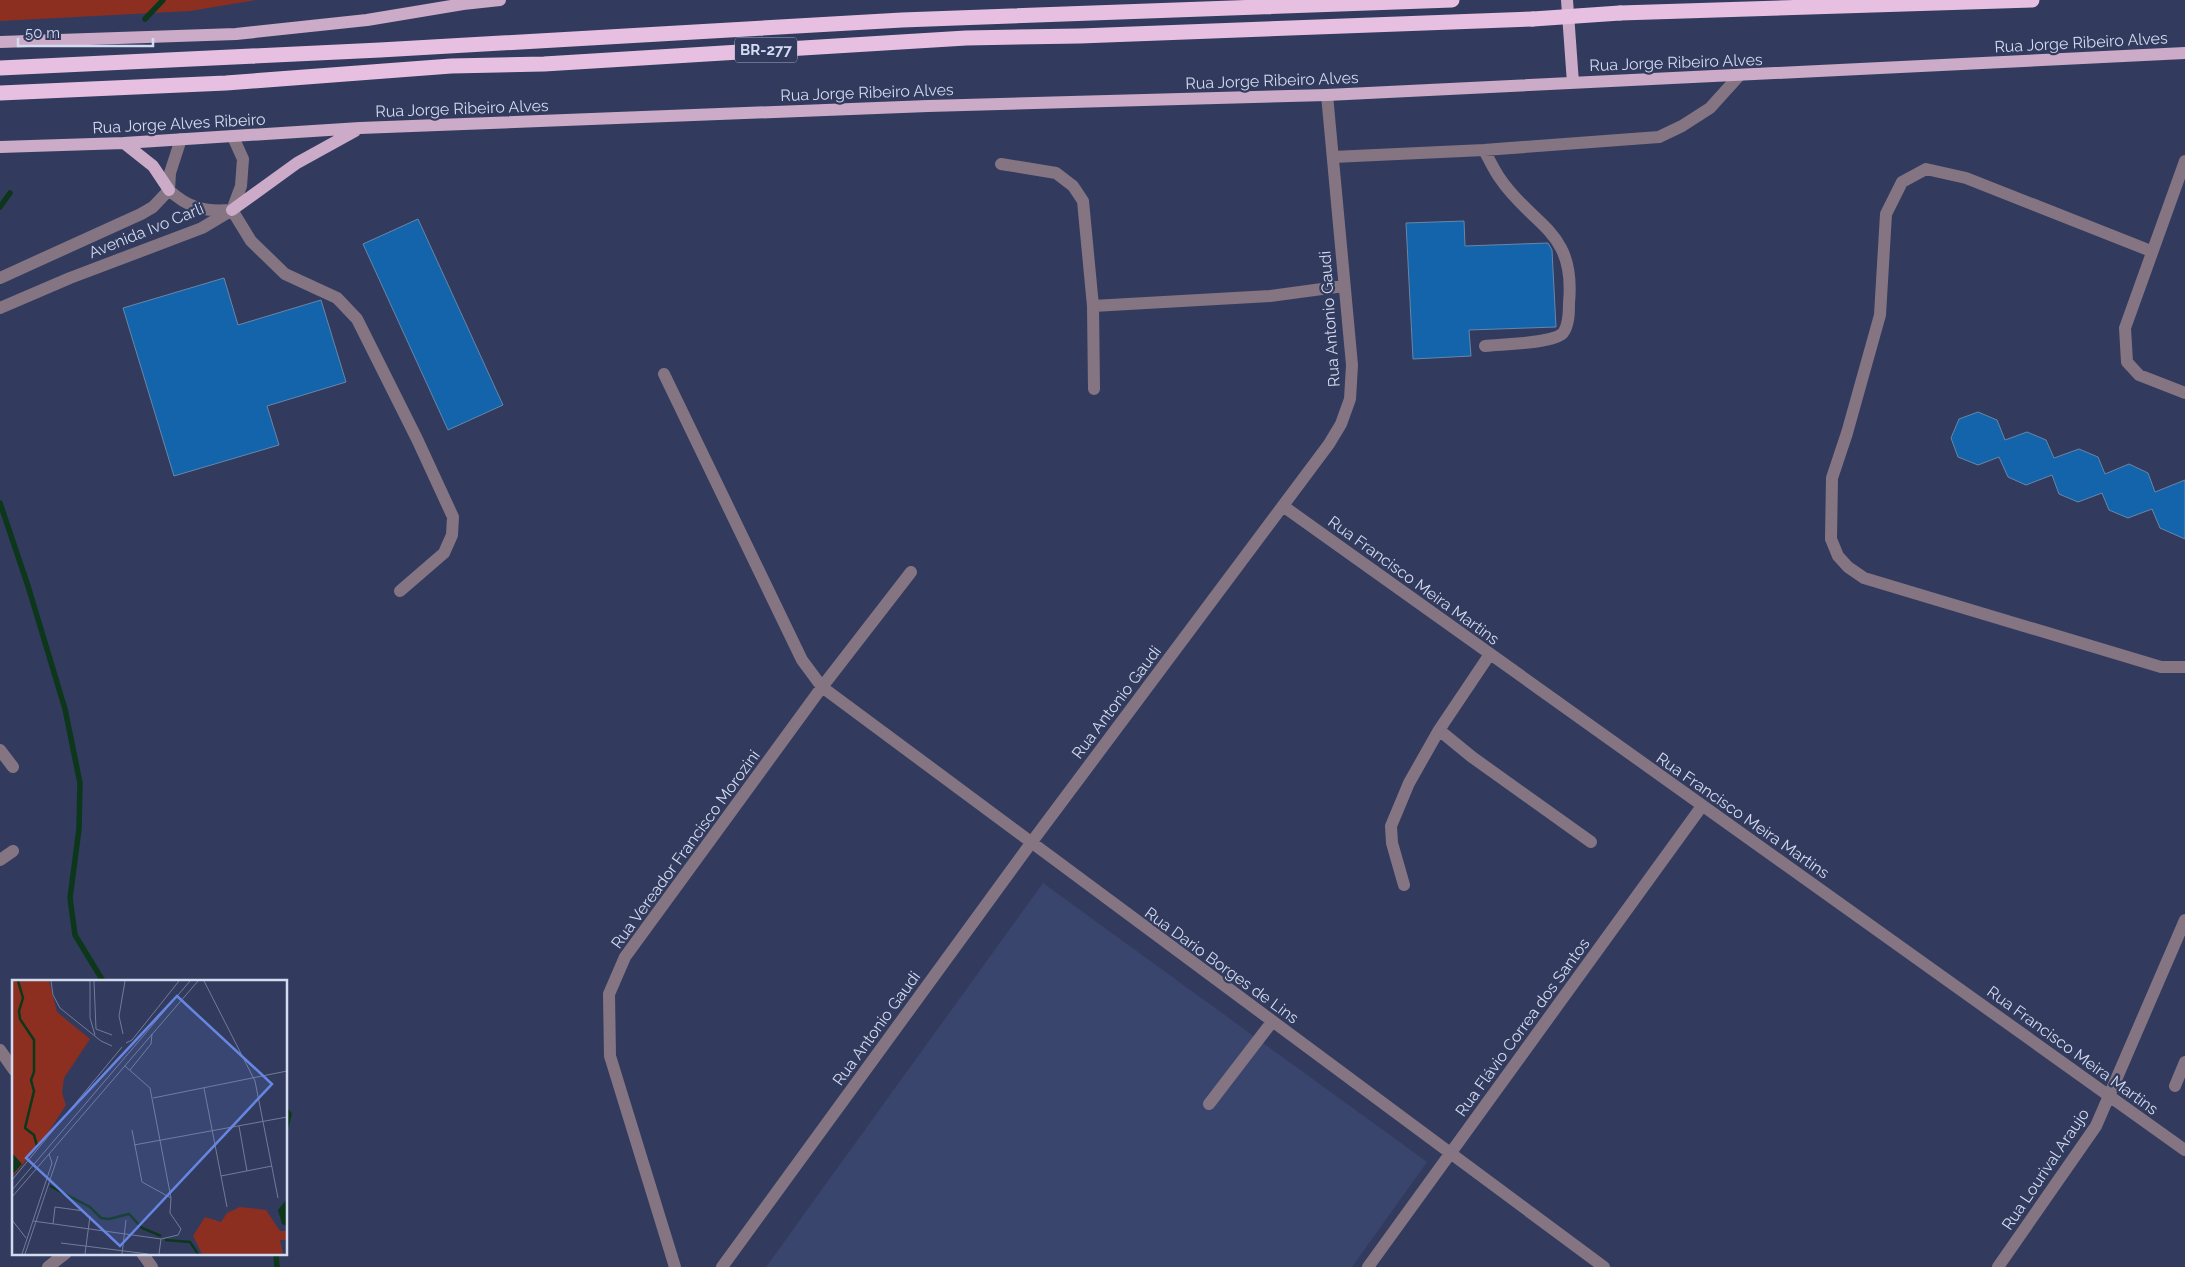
<svg xmlns="http://www.w3.org/2000/svg" width="2185" height="1267" font-family="Raleway,sans-serif">
<rect width="100%" height="100%" fill="#323b5e"/>
<path fill="#3a456e" d="M1043,883l384,279 -75,105h-586z"/>
<path fill="#8c2f21" d="M0,0h256l-66,11 -190,10z"/>
<g fill="none" stroke-linecap="round" stroke-linejoin="round">
<path stroke="#0d371b" stroke-width="5.5" d="M145,19l18,-19
M0,207l10,-14
M0,503l28,83 37,123 15,74 -1,46 -9,69 5,37 28,46
M286,1111l3,3 -3,12
M276,1253l1,14"/>
</g>
<path fill="#1464ab" stroke="#6886a8" d="M418,219l85,186 -55,25 -85,-186z
M1464,221l1,25 83,-3 4,7 4,77 -87,3 2,26 -58,3 -7,-136z
M224,278l14,47 83,-25 25,82 -79,24 12,39 -105,31 -51,-168z
M1978,412l19,8 8,20 22,-8 19,8 8,18 25,-9 19,8 7,17 24,-10 19,9 7,19 30,-12v59l-25,-11 -8,-19 -24,9 -19,-8 -7,-17 -24,9 -19,-8 -7,-19 -26,10 -18,-8 -9,-20 -21,8 -20,-8 -7,-19 8,-19z"/>
<g fill="none" stroke-linecap="round" stroke-linejoin="round">
<path stroke="#857583" stroke-width="12" d="M1484,150c5,9 9,18 15,27 33,50 77,52 70,126 0,9 0,22 -6,30 -11,11 -62,11 -78,13
M1333,157l151,-7 175,-13 23,-11 28,-18 28,-31
M2185,161l-60,167 2,34 12,13 46,18
M1001,164l55,9 17,13 10,15 10,105 1,83
M169,190c18,17 35,22 60,20
M232,210l19,31 34,33 52,24 20,21 60,120 36,78 -1,18 -8,18 -44,38
M2151,251l-185,-73 -40,-9 -24,13 -16,32 -6,101 -33,118 -15,45 -1,61 7,17 10,11 16,11 297,89h24
M0,278l141,-64 12,-7 16,-17 1,-17 11,-34
M1093,306l177,-10 74,-10
M0,308l70,-30 132,-50 30,-18 9,-24 2,-27 -10,-22
M664,374l138,286 20,27 782,580
M1283,506l902,644
M1439,730l33,27 119,85
M0,750l13,17
M0,860l13,-9
M1404,885l-12,-42 -1,-17 18,-43 30,-53 51,-76
M0,1050l14,20
M2175,1086l10,-24
M1209,1104l63,-82
M142,1253l10,14
M48,1267l18,-14
M675,1267l-65,-211 -1,-62 16,-37 197,-270 89,-115
M722,1267l309,-424 298,-399 12,-20 9,-25 2,-34 -25,-270
M1368,1267l334,-461
M1998,1267l98,-141 89,-206"/>
<path stroke="#cbabc7" stroke-width="12" d="M1567,0l6,83
M0,42l236,-8 131,-14 96,-16 37,-4
M124,143l29,23 16,24
M0,147l124,-4 236,-15 568,-22 399,-11 858,-42
M232,210l65,-47 58,-32"/>
<path stroke="#e7c0e1" stroke-width="15" d="M1620,13l412,-13
M0,68l380,-18 522,-30 550,-20
M0,93l226,-10 225,-17 93,-2 422,-26 114,-2 453,-17"/>
<path stroke="#e7c0e1" stroke-width="15" d="M1533,19l87,-6"/>
</g>
<g text-anchor="middle" stroke-width="4.5" stroke-linejoin="round" paint-order="stroke">
<rect fill="#323b5e" stroke="#a3abc4" stroke-width="1" x="735" y="37.5" width="62" height="25" rx="4"/>
<g font-size="15" font-weight="bold" fill="#d3dbf0">
<text x="766" y="55">BR-277</text>
</g>
<g font-size="16" fill="#d3dbf0" stroke="#323b5e">
<text transform="translate(2081 42) rotate(-3)" y="6">Rua Jorge Ribeiro Alves</text>
<text transform="translate(1676 62) rotate(-2)" y="6">Rua Jorge Ribeiro Alves</text>
<text transform="translate(1272 80) rotate(-2)" y="6">Rua Jorge Ribeiro Alves</text>
<text transform="translate(867 92) rotate(-2)" y="6">Rua Jorge Ribeiro Alves</text>
<text transform="translate(462 108) rotate(-2)" y="6">Rua Jorge Ribeiro Alves</text>
<text transform="translate(179 123) rotate(-3)" y="6">Rua Jorge Alves Ribeiro</text>
<text transform="translate(146 230) rotate(-22)" y="6">Avenida Ivo Carli</text>
<text transform="translate(1329 319) rotate(-94)" y="6">Rua Antonio Gaudi</text>
<text transform="translate(1414 580) rotate(36)" y="6">Rua Francisco Meira Martins</text>
<text transform="translate(1116 702) rotate(-53)" y="6">Rua Antonio Gaudi</text>
<text transform="translate(1743 815) rotate(35)" y="6">Rua Francisco Meira Martins</text>
<text transform="translate(685 849) rotate(-54)" y="6">Rua Vereador Francisco Morozini</text>
<text transform="translate(1222 965) rotate(36)" y="6">Rua Dario Borges de Lins</text>
<text transform="translate(1522 1027) rotate(-54)" y="6">Rua Flávio Correa dos Santos</text>
<text transform="translate(876 1028) rotate(-54)" y="6">Rua Antonio Gaudi</text>
<text transform="translate(2073 1050) rotate(36)" y="6">Rua Francisco Meira Martins</text>
<text transform="translate(2045 1169) rotate(-56)" y="6">Rua Lourival Araujo</text>
</g>
</g>
<g transform="translate(12 980)">
<rect width="275" height="275" fill="#323b5e"/>
<path d="M0,1h37l8,31 33,27 -26,39 -2,15 4,12 -22,34 -32,38zM228,227l26,3 14,21h7v9h-7l3,14h-81l-9,-18 12,-19 16,5 6,-9z" fill="#8c2f21"/>
<path d="M0,173l10,11 -10,11zM275,219v27l-5,-2 -4,-14z" fill="#0d371b"/>
<path fill="none" stroke="#0d371b" stroke-width="2.5" d="M6,1l5,17 -4,13 1,8 14,21v32l-3,8 3,11 -9,37 9,7 3,11M38,206l40,21 11,11 8,1 20,-5 13,14 19,8M153,260l25,2 8,12"/>
<path fill="none" stroke="#727b98" stroke-width="1" d="M39,1l2,14 7,13 41,33 11,5M78,1v37l5,17M82,1l2,48 16,6M192,1l51,100 23,117M111,54l-4,-18 6,-35M114,63l6,-3 47,-59M113,86l25,22 21,110 -1,15 11,16 -3,6 -17,4M118,90l21,-26 1,-10M192,108l23,119M141,118l134,-27M227,146l8,45M120,150l10,52 29,16M122,165l153,-28M209,196l51,-10M0,200l110,-133M0,210l178,-209M0,217l186,-216M0,240l14,18M21,241l128,18M41,244l2,-17 29,4M49,263l87,11M10,274l30,-91 -3,-9M13,274l33,-98M73,274l5,-38M110,274l4,-34M147,274l2,-15"/>
<path fill="#6686e2" fill-opacity="0.15" stroke="#6686e2" stroke-width="2.5" d="M165,16l95,88 -152,162 -94,-88z"/>
<rect width="275" height="275" fill="none" stroke="#d3dbf0" stroke-width="2.5"/>
</g>
<path d="M18 38v8h135v-8" fill="none" stroke="#d3dbf0" stroke-width="2.5"/>
<text x="25" y="38" font-size="15" fill="#d3dbf0" stroke="#323b5e" stroke-width="4" paint-order="stroke">50 m</text>
</svg>
